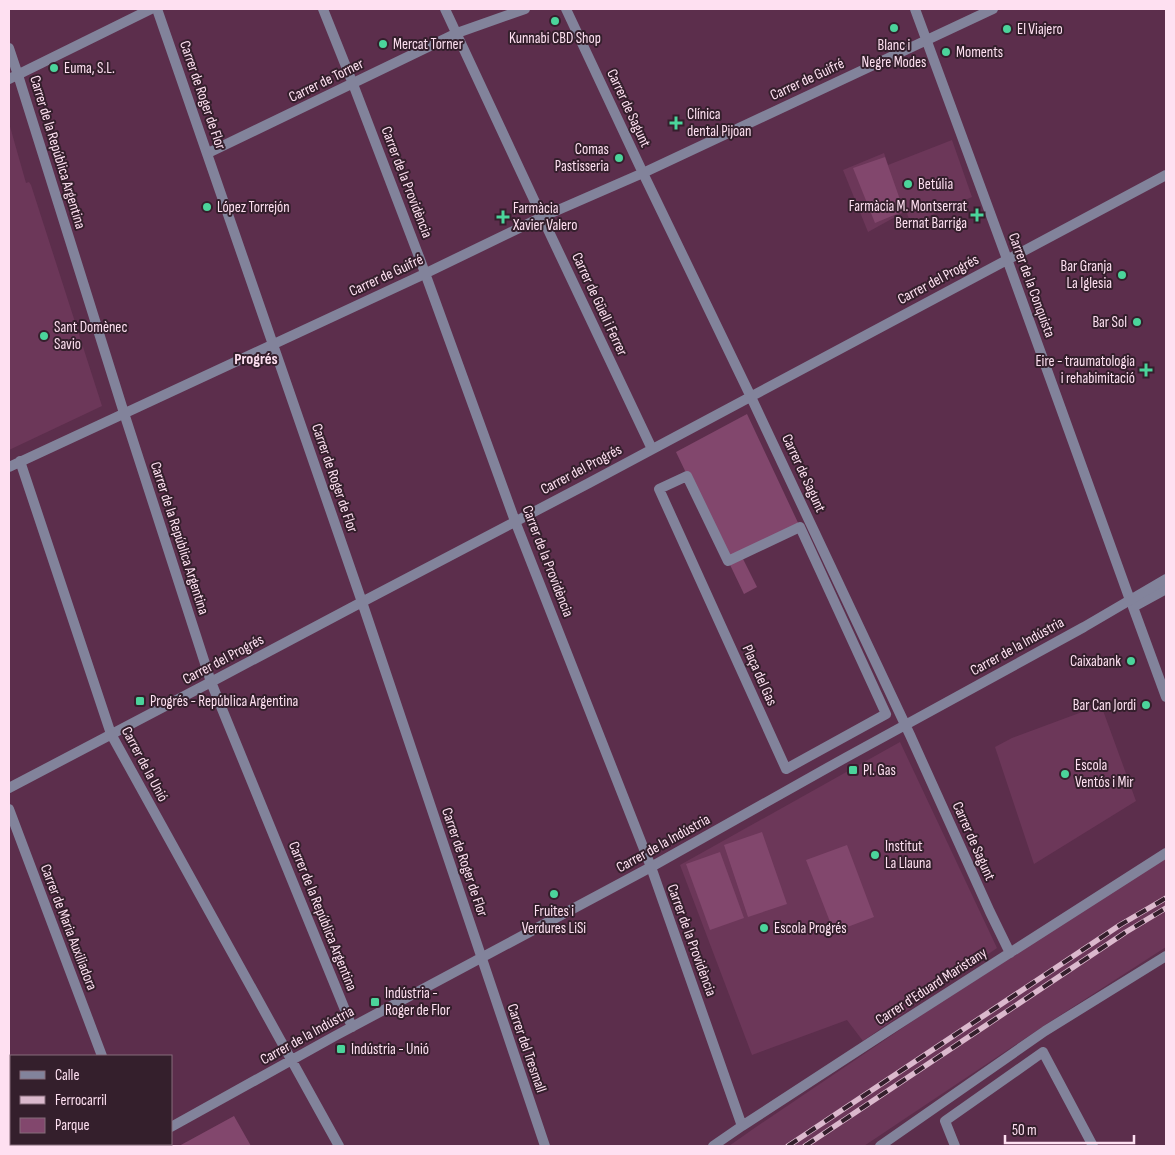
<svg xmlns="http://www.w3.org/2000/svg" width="1175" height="1155" font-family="'Sofia Sans Condensed',sans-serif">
<rect width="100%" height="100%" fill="#5c2e4c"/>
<path fill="#6c3759" d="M9,123l17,60 3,-1 2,3 71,221 -93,44z
M952,140l20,57 -61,27 -5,-13 -38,21 -25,-62 41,-17 4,12z
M1101,705l35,96 -102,63 -39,-117 17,-9z
M900,742l97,206 -134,93 -16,-21 -95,35 -72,-190z
M1166,858v89l-124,80 -178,119h-135l27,-19 179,-121z"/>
<path fill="#82476d" d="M885,157l19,54 -29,12 -22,-55z
M747,414l53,113 -59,28 16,32 -13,7 -68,-142z
M762,832l25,72 -39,13 -24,-72z
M847,845l27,72 -40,15 -28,-72z
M720,852l24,66 -34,12 -24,-66z
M234,1116l17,30h-72z"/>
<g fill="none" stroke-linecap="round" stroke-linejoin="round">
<path stroke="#82839b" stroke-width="10" d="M687,476l41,85 72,-34 86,187 -100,55 -127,-280z
M1166,589l-33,18 33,90
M955,1146l-10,-25 98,-69 50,94"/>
<path stroke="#82839b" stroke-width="10" d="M157,9l205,593 183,544
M323,9l30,75 68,178 94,259 136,346 91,259
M445,9l97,208 110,232
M566,9l77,164 108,224 159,338 80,177 20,41
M915,9l92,250 123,341
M9,48l9,27 106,338 87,269 141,345
M9,79l142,-70
M208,153l249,-120 68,-24
M20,461l91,273 228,412
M9,467l409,-190 124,-60 101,-44 350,-164
M9,788l202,-106 151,-80 227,-119 577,-308
M9,809l93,247
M9,1120l2,5
M171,1127l164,-91 316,-169 194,-109 239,-131 82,-48
M20,1144l1,2
M138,1146l4,-2
M713,1146l29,-20 152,-99 272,-174
M880,1146l165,-115 121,-75"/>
<g stroke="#dbb9cd" stroke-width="5.5">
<path id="rail" d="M788,1146l332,-221 46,-27
M805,1146l321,-214 40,-24"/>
</g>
<use href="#rail" stroke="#341f2c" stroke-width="4" stroke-dasharray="11" stroke-linecap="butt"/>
</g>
<g fill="#4bd49b" stroke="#341f2c" stroke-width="2">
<circle cx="555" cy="21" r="5"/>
<circle cx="894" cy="28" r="5"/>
<circle cx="1007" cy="29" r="5"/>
<circle cx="383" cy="44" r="5"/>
<circle cx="946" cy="52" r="5"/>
<circle cx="54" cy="68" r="5"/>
<path d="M673.5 115.5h5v5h5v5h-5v5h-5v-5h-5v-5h5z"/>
<circle cx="619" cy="158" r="5"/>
<circle cx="908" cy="184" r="5"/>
<circle cx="207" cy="207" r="5"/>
<path d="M974.5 207.5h5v5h5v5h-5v5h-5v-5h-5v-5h5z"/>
<path d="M500.5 209.5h5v5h5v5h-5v5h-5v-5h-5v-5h5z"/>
<circle cx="1122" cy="275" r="5"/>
<circle cx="1137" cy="322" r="5"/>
<circle cx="44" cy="336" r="5"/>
<path d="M1143.5 362.5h5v5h5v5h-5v5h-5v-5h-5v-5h5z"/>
<circle cx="1131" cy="661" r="5"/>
<rect x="135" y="696" width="10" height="10" rx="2.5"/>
<circle cx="1146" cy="705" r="5"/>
<rect x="848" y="765" width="10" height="10" rx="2.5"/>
<circle cx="1065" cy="774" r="5"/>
<circle cx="875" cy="855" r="5"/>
<circle cx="554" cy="894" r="5"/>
<circle cx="764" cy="928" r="5"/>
<rect x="370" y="997" width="10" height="10" rx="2.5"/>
<rect x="336" y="1044" width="10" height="10" rx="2.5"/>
</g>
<g text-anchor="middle" stroke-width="4" stroke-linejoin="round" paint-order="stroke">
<g font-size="15" fill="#fee0f1" stroke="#341f2c" text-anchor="start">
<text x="1017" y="34">El Viajero</text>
<text x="555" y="43" text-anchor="middle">Kunnabi CBD Shop</text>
<text x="393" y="49">Mercat Torner</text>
<text x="894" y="50" text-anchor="middle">Blanc i<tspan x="894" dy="17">Negre Modes</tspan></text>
<text x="956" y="57">Moments</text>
<text x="64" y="73">Euma, S.L.</text>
<text x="687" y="119">Clínica<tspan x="687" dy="17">dental Pijoan</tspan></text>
<text x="609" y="154" text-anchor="end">Comas<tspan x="609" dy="17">Pastisseria</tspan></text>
<text x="918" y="189">Betúlia</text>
<text x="967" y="211" text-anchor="end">Farmàcia M. Montserrat<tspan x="967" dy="17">Bernat Barriga</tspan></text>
<text x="217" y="212">López Torrejón</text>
<text x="513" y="213">Farmàcia<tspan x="513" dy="17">Xavier Valero</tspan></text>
<text x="1112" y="271" text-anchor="end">Bar Granja<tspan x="1112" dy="17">La Iglesia</tspan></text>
<text x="1127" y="327" text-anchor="end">Bar Sol</text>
<text x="54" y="332">Sant Domènec<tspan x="54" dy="17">Savio</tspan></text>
<text x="1135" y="366" text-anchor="end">Eire - traumatologia<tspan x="1135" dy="17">i rehabimitació</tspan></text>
<text x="1121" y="666" text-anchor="end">Caixabank</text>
<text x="150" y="706">Progrés - República Argentina</text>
<text x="1136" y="710" text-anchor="end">Bar Can Jordi</text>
<text x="1075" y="770">Escola<tspan x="1075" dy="17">Ventós i Mir</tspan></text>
<text x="863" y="775">Pl. Gas</text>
<text x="885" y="851">Institut<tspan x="885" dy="17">La Llauna</tspan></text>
<text x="554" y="916" text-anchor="middle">Fruites i<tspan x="554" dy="17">Verdures LiSi</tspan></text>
<text x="774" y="933">Escola Progrés</text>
<text x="385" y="998">Indústria -<tspan x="385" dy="17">Roger de Flor</tspan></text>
<text x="351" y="1054">Indústria - Unió</text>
</g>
<g font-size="15" fill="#fee0f1" stroke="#341f2c">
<text transform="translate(807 79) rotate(-25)" y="5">Carrer de Guifré</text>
<text transform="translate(326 80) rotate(-26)" y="5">Carrer de Torner</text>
<text transform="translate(203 95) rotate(71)" y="5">Carrer de Roger de Flor</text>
<text transform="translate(629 108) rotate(65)" y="5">Carrer de Sagunt</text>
<text transform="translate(58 152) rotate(73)" y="5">Carrer de la República Argentina</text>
<text transform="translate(407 182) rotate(69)" y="5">Carrer de la Providència</text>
<text transform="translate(386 275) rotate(-25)" y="5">Carrer de Guifré</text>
<text transform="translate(938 279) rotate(-28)" y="5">Carrer del Progrés</text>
<text transform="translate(1032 285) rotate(70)" y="5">Carrer de la Conquista</text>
<text transform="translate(600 304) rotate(65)" y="5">Carrer de Güell i Ferrer</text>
<text transform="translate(581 469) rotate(-28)" y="5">Carrer del Progrés</text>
<text transform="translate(804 473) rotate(65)" y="5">Carrer de Sagunt</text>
<text transform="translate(335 478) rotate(71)" y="5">Carrer de Roger de Flor</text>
<text transform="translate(180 538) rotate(72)" y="5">Carrer de la República Argentina</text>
<text transform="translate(548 561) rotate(69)" y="5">Carrer de la Providència</text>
<text transform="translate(1017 646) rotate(-29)" y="5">Carrer de la Indústria</text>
<text transform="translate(223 659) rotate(-28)" y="5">Carrer del Progrés</text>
<text transform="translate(760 675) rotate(66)" y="5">Plaça del Gas</text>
<text transform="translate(145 764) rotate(62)" y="5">Carrer de la Unió</text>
<text transform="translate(974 841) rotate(66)" y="5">Carrer de Sagunt</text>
<text transform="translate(663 843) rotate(-29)" y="5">Carrer de la Indústria</text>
<text transform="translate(465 862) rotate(71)" y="5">Carrer de Roger de Flor</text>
<text transform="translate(323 916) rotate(68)" y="5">Carrer de la República Argentina</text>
<text transform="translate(69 927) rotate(69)" y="5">Carrer de Maria Auxiliadora</text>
<text transform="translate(692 940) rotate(70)" y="5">Carrer de la Providència</text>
<text transform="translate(931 986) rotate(-33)" y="5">Carrer d'Eduard Maristany</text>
<text transform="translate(307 1035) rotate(-29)" y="5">Carrer de la Indústria</text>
<text transform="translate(527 1048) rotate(71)" y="5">Carrer del Tresmall</text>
</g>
<g font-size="16" font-weight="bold" fill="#fee0f1" stroke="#341f2c">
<text x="256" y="364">Progrés</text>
</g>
</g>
<rect width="1175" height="1155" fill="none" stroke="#fee0f1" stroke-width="20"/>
<rect x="10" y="1055" width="162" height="90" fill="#341f2c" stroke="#856c7b"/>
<rect x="20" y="1071" width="25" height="8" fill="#82839b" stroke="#856c7b"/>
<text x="55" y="1080" font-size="15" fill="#fee0f1">Calle</text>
<rect x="20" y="1096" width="25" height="8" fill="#dbb9cd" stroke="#856c7b"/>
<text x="55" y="1105" font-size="15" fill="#fee0f1">Ferrocarril</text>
<rect x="20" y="1118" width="25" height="15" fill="#82476d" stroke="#856c7b"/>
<text x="55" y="1130" font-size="15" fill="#fee0f1">Parque</text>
<path d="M1005 1135v8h129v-8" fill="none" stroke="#fee0f1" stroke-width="2.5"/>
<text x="1012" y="1135" font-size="15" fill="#fee0f1" stroke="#341f2c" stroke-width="4" paint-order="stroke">50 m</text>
</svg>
